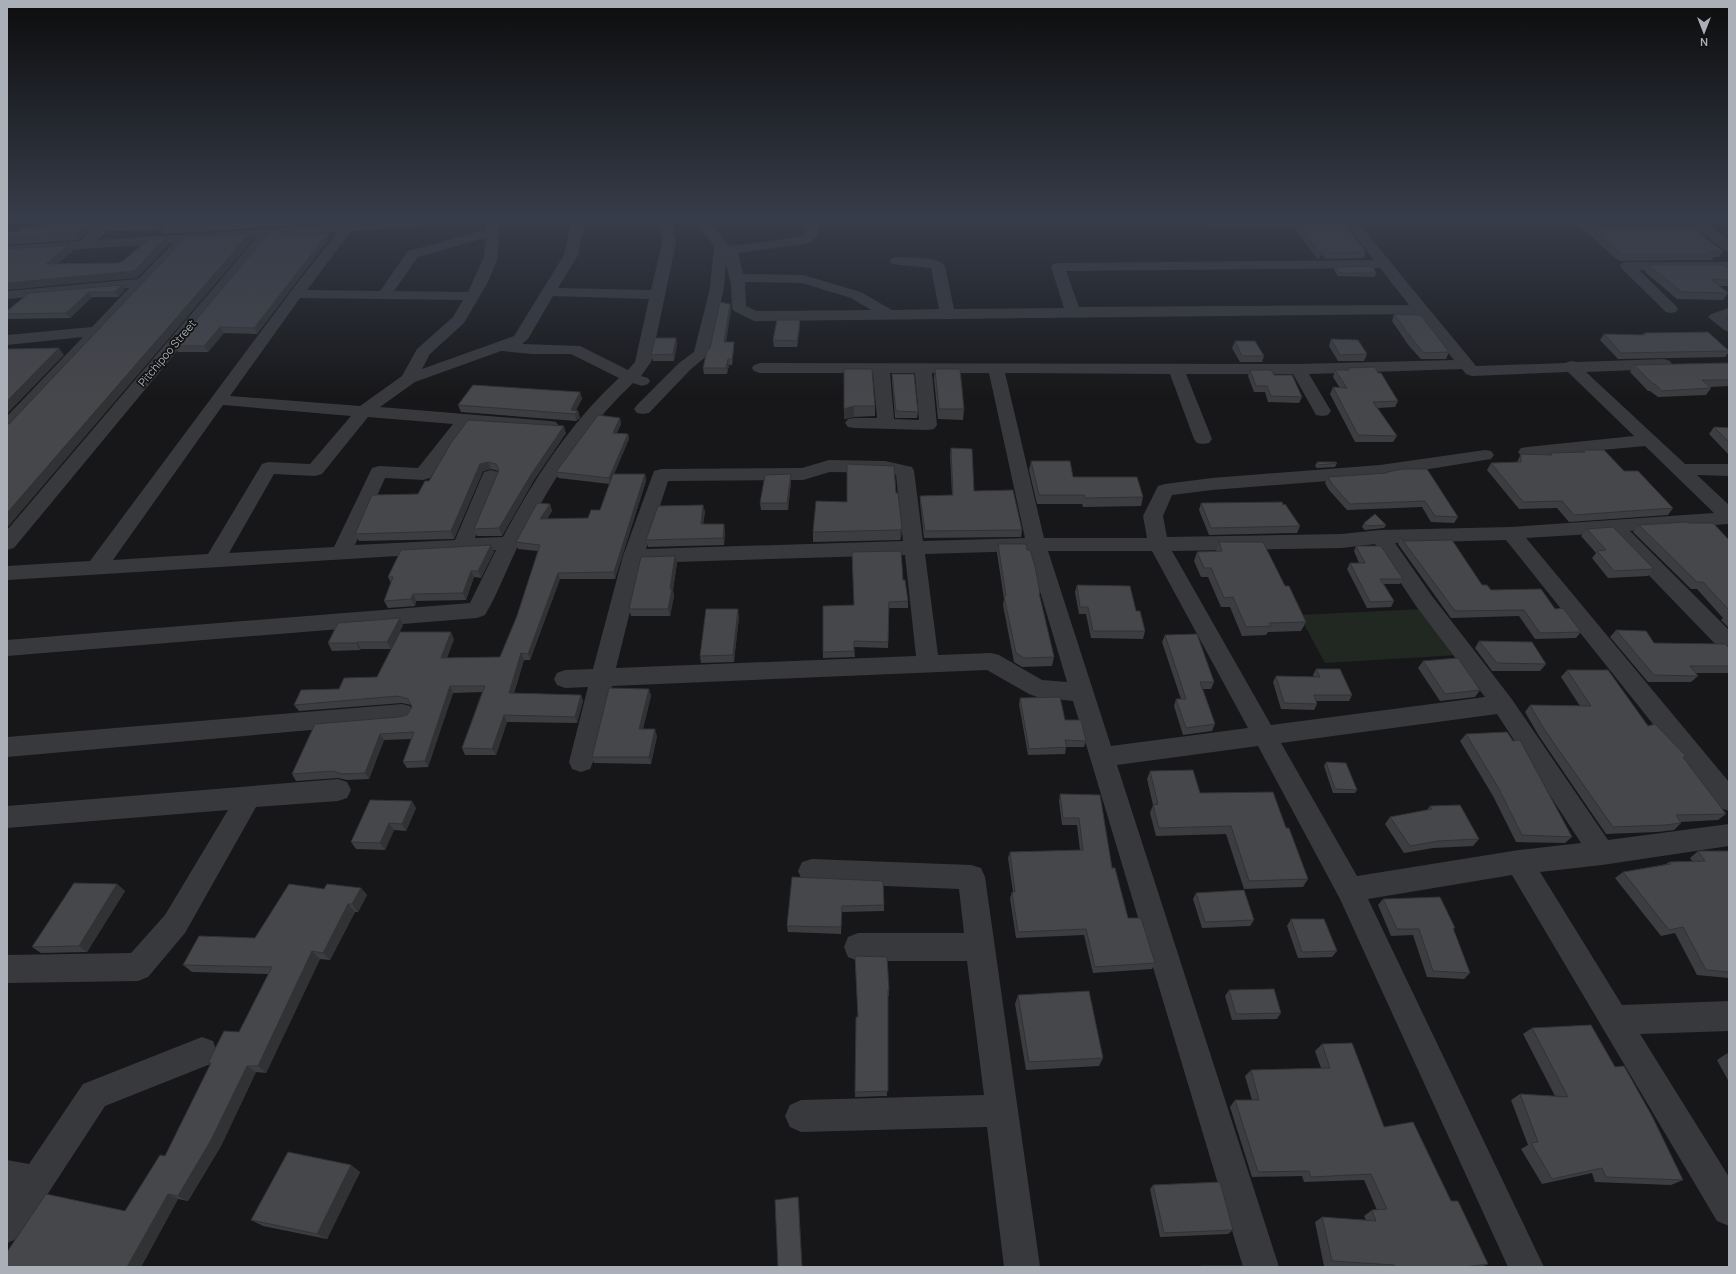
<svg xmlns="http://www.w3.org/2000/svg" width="1736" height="1274" font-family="Manrope,sans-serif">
<rect width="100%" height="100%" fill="#171719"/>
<path fill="#212822" d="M1424,609l34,46 -133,8 -26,-48z"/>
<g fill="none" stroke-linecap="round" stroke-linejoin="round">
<path fill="#38393d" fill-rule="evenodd" d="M107,219h14l-24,21 246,-16 4,-5h12l-2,4 60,-4h67l-1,3 -5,1 -127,8 -44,59 73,1 28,-40 78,-21 1,-11h12l-1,38 -10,25 -24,41 -34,31 -8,15 92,-33 50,-81 8,-36h13l-7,36 -20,33 93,2 11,-47 -3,-24h13l4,24 -25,119 -10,14 7,2 2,3 -2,3 -6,2 -9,-3c-49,46 -84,102 -114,161 -12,24 -21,49 -34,71l-8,3 -470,38v-16l463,-37 26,-53 -489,30v-14l83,-5 201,-270 46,-59 -66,5 -257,311 -7,2v-20l249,-292 -67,4 -176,188 -6,1v-15l76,-79 -76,8v-10l85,-8 37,-39 -122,11v-8l131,-12 35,-36 -166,11v-8l72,-5zM485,238l-1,19 -16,35 -74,-1 24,-34zM553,296l96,3 -14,63 -7,8 -48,-24 -58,-2 6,-5zM300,298l163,2 -10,17 -36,32 -15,27 -42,30 -130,-10zM501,351l31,3h39l48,24c-49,45 -85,101 -116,159l-28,1 25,-62 -2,-4 -7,-2 -7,2 -2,4 -27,64 -100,5 30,-67 38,2 7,-2 39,-53 81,6 6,-1 3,-4 -3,-4 -6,-1 -170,-14 35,-25zM223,405l128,11 -41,48 -42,-2 -6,2 -54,90 -95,6zM368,417l85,7 -35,44 -39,-2 -7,2 -38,79 -105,6 45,-79 41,2 7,-2z
M694,219h13l19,24 6,3 66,-9 7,-3 -1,-15h13c2,15 3,18 -11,25l-68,9 5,21 60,1 58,17 31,18 47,-1 -8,-41 -39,-4 -2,-3 2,-3 5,-1c12,1 41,-1 48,9l9,43 110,-1 -13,-41 2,-3 5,-1 316,-3 -26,-33 -140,1 -5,-1 -4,-8h156l121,147 89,-3 6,-2 5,1 88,-3 6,2 2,3 -2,3 -6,2 -78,3 99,92h44v12l-32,-1 32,30v19l-99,7 99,99v22l-8,-2 -113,-117 -82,5 203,244v29l-9,-3 -214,-268 -111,3 37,53 79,102 97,142 121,-16v22l-127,19 -62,7 82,133 107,-4v30l-89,3 89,143v49l-12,-5 -205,-346 -144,24 176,368h-36l-168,-368 -82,-153 -141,19 162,502h-36l-170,-566 -36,-4 -8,-3 -42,-24 -375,16 -19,76 -3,7 -9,3 -9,-3 -3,-7 19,-75 -23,1 -8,-3 -3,-6 3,-6 8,-3 28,-1 30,-113 31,-85 7,-2 141,-1 27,-8 56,1 27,6 2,4 9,70 102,-3 -36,-165h-57l5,52 -3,4 -6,1 -74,-2 -6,-1 -3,-4 3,-4 6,-1h23l-4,-45h-113l-6,-2 -2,-3 2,-3 6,-2 538,1 156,-4 -38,-46 -662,7 -20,-10 -2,-3 -1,-24 -5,-20 -2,24 -15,66 -18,15 -42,44 -6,1 -6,-1 -3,-4 3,-4 42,-42 15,-11 16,-64 4,-42zM1380,268l29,37 -330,2 -13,-36zM745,282l57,1 49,15 20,12 -114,1 -11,-5zM1462,369l4,5 6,2 96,-4 66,64 -107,11 -6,1 -3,4 3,4 6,1 118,-11 69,67 -203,14 -131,3 -38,4 -175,3 -4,-21 9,-21 40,-5 168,-13 111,-18 3,-4 -3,-4 -6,-1 -105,15 -168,13 -47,6 -7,2 -15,30 4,22h-103l-39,-165 165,1 24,65 3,4 6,1 6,-1 3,-4 -26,-65h107l23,41 6,1 6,-1 3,-4 -22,-37zM890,373h25l4,47 -25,-1zM830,472l55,1 11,2 7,66 -257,8 22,-68 135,-1zM1375,544l41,62 69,91 -214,28 -99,-174 170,-3zM1028,551l39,131 -25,-2 -43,-25 -8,-2 -53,2 -13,-101zM1048,551h104l96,177 -137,18zM905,555l11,101 -300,12 26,-105zM1497,714l84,129 -62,7 -162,26 -76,-133z
M1689,219h11l29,22v10l-5,-1 -22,-17 -107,-1 -5,-1 -2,-3 2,-3 5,-1 96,1 -4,-4z
M1627,262h102v8h-90l37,36 2,3 -2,3 -5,1 -5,-1 -44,-43 -2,-3 2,-3z
M1729,308v9l-2,1 2,2v12l-5,-2 -16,-13 3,-3z
M402,704l8,2 4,7 -4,7 -8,2 -395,35v-20z
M338,779l9,3 4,8 -4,8 -9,3 -82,6 -71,126 -37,44 -10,4 -131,2v-28l124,-2 34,-38 63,-105 -221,18v-22z
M812,859l159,6 10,3 4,9 55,390h-36l-17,-140 -186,5 -11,-5 -5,-11 5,-11 11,-5 183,-5 -17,-134h-109l-10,-4 -4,-10 4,-10 10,-4h106l-5,-44 -147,-6 -10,-3 -4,-9 4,-9z
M202,1037l11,4 4,11 -4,11 -108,43 -86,132 -12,5v-83l22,4 54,-80z"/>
</g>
<path fill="#3c3d40" d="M82,219h23l-27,21 -71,5v-13l12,-1 56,-7z
M112,219h193l-5,6 -137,9 -2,-4 -51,1 -4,-6z
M1402,219h38l-1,2h-35z
M1571,219h81l-3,4 -54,-1 -5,2 3,3 130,24 -4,6h-5l-2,3 -93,1z
M1296,223l70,29 -2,6 -39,1 -3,-4 -4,4 -24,-30z
M287,231l1,3 41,5 -72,95 -33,-1 -16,19h-30l-4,-6z
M1649,265l80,4v17h-10l9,7 -5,7 -46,-1 -32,-27z
M1335,267l41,6 -1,4 -37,-1 -4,-6z
M125,290l-7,7h-26l-22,21 -63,1v-8l22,-18z
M730,304l1,5 -5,33h8v6l-2,17h-3l-2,9h-23l-1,-6 7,-20z
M1394,314l55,38 -3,7h-25l-12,-13 -17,-25z
M800,327l-3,20h-23l-1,-7z
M1644,333l85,17v2l-4,5 -107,2 -18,-19 4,-6 38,1z
M676,338l1,6 -3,17h-21l-2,-6z
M1331,339l36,15 -3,7h-26l-9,-15z
M1235,341l29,15 -2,6h-22l-8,-14z
M1729,363v23l-20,1 2,1 -5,7 -48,2 -8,-6h-2l-18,-19 4,-7z
M1348,368l50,33 -3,6 -17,1 19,28 -4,6h-38l-25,-48 3,-7 7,1 -7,-11 2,-7h12z
M844,369l31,37v10l-21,1 -10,2z
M935,369l29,40 -1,11 -25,-1 -4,-40z
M1250,370l24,5 28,22 -3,6 -31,-1 -3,-10h-11l-6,-16z
M892,374l26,38 -1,6h-22l-3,-38z
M580,392l2,7 -6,11 2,1 2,7 -4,3 -115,-9 -3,-7z
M620,418l1,6 -4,9 11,1 1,5 -15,35h31l1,7 -31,98h-55l-30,81h-6l-10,33 67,2 2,6 -6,22 -70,-1 -11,33h-31l-3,-7 20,-56 -29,1 -25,74 -21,1 -4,-6 8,-23 -27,1 -15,39 -22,1 -9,-2 -42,3 -4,-7 107,-57 8,-2 5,-8 -1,-2 -9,-2 -103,8 -5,-6 83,-28 14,-28h-30l-1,1 -28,1 -4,-8 75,-18 -11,22 62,-8 -7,19 53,-1 17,-41 21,-65 -20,-2 -2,-7 34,-38 2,7 -5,8 41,-1 12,-8 10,-26 -52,-6 -2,-6z
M1714,427l15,1v27l-20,-21z
M566,433l-32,47 -32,56h-25l-3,-7 24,-58 -7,-2 -8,2 -29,68 -95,2 -4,-7 63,-40 11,-13z
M951,448l23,43 48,39 -1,7 -97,1 -4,-36v-6l32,-1 -2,-40z
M1583,450l41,21 49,37 -5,7 -99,7 -12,-14 -38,1 -32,-39 4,-7 26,-1 4,-8 28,1 1,-2 31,-1z
M1031,461l42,16 70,20 -2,9 -58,1 -1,-3h-45l-8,-34z
M1317,462l20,1 -2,4 -18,1 -2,-2z
M1387,472l71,45 -4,6 -23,-1 -9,-15 -75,3 -18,-20 -4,-7 3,-6 58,-4z
M791,474v8l-3,28h-27l-1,-7z
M896,493l6,35 -1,10 -1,2 -87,2v-10l34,-30z
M1201,503l82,2 17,21 -3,7 -88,2 -10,-25z
M703,505l2,7 -2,12 22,7 -1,14 -76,2 -2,-7z
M1364,523l22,2 -2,3 -19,2 -3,-3z
M1689,523l40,17v88l-8,-8 2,-2 -26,-29h-6l-58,-57 6,-7z
M1587,529l67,40 -6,7 -40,2 -16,-20 4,-5 -15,-17z
M1401,538l4,3 77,44 9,5 64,19 26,23 -5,6 -41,1 -16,-23 -68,2 -53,-74z
M1219,542l66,44 21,36 -5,9 -33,1 -2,3 -24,1 -12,-29h-9l-13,-30h-7l-7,-16 3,-9 19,-1z
M998,544l29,6 13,43v4l14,60 -2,9 -30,1 -8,-5 -11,-57 1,-6 -7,-46z
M491,545l3,7 -13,26 -7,-1 -8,23 -50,1 -1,5 -27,2 -4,-7 7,-18 -3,-6z
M1356,546l47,33 -3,5h-16l10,17 -3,6 -24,1 -20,-39 3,-6h9l-5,-12z
M675,556l2,7 -4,27 1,6 -4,20h-39l-2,-7z
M903,580l5,21v7h-19l-1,40 -34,-1 1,10 -32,1v-6l31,-47z
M1077,585l59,26 9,20 -2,8 -52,-1 -5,-24h-7l-4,-22z
M739,616l-5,46 -33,1 -1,-7z
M1616,630l38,13 75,5v25h-33l2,3 -7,6h-43l-38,-45z
M1165,635l49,47 -3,7h-8l12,35 -3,7 -29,4 -9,-29 2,-7h5l-19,-57z
M1479,641l67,23 -6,7h-48l-17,-23z
M1423,661l57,29 -5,7 -35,4 -22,-33z
M1316,669l36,26 -3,6h-33l1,3 -3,6 -33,-1 -8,-27 3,-6 38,1 -1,-2z
M1567,670l81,56 38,30 -2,2 42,56 -8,6 -38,2 1,1 -7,7 -17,2 -51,2 -67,-98 -14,-24 5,-7 50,1 -19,-29z
M649,689l2,7 -8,33 14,7 -6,28 -57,-1 -2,-6z
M1020,698l45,22 21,21 -2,6h-18l-1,7 -37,1 -9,-51z
M1466,734l106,103 -7,6 -49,-1 -23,-46 -33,-55z
M1326,762l31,28 -2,3h-22l-9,-27z
M1150,771l50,22 86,35 22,51 -5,8 -59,2 -18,-55 -70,2 -6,-23 3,-8 -6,-26z
M1060,794l40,1 12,73 16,50 27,45 -3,6 -59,4 -9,-38 -68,3 -6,-40 2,-6h1l-5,-34 2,-6 70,-2 -3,-25h-15l-3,-24z
M1430,806l49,33 -6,7 -40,2 -29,5 -19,-29 5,-7 37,-7z
M416,808l-10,23 -12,-1 -9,20 -29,-1 -5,-7z
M1698,851h31v127l-32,-3 -22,-42 -14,3 -46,-58 8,-6 43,-8 3,-2 23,-1 -2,-3z
M792,877l92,28v6l-42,1 -1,22 -53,-2 -1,-6z
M117,884l8,7 -38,61 -46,1 -9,-6z
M361,888l6,7 -9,17h-3l-25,48 -10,-1 -54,114 -10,-1 -35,74 -33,55 -10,-2 -37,68h-134l118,-56 40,-55 45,-91 -2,-2 31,-31 29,-58 -76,-2 -9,-7 72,-27 69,-49z
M1196,893l58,27 -4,6 -48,2 -9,-29z
M1383,899l72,29 -2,2 17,43 -6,6 -37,-2 -14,-42 -22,1 -13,-31z
M1291,919l46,32 -5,6 -34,1 -11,-32z
M855,956l34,34v6h-1l-1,100 -32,1 3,-80z
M1229,990l52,23 -4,6 -45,1 -7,-24z
M1018,995l85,63 -4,8 -73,4 -11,-66z
M1532,1028l83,39 68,113 -12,5 -76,-3 -3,-9 -50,11 -21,-35 7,-4 -17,-45 9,-6 35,2 -32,-62z
M1322,1044l62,83 67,74 37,63 -7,3h-137l-20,-1 -9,-44 7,-5 44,3 -2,-4 8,-6h5l-13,-30 -60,2 -2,-6 -50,1 -22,-70 5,-7h17l-7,-24 6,-6 70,-2 -6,-17z
M1726,1054h3v28l-12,-22z
M351,1165l9,7 -33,67 -64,-13 -12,-6z
M1153,1185l80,45 -5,4 -68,3 -10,-48z"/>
<path fill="#313234" d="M93,219h12l-27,21 -3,-7z
M297,219h8l-5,6z
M1592,219h5l-2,3 -6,2z
M250,233l3,7 -246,288v-15z
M327,234l2,5 -72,95 -3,-6z
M166,238l3,7 -32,33 -130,12v-7l127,-12z
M69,245l4,6 -23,19 -4,-6z
M1324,250l-2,5 -4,4 2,-6z
M122,285l3,5 -7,7 -3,-5z
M89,292l3,5 -22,21 -4,-5z
M730,304l1,5 -6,39 -1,-6z
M800,320v7l-3,20v-6z
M220,327l4,6 -16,19 -4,-6z
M676,338l1,6 -3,17 -1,-7z
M734,342v6l-2,17v-6z
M59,348l5,7 -57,59v-13z
M728,359l1,6 -2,9 -1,-6z
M580,392l2,7 -8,15 -3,-4z
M854,406v11l-10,2v-10z
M578,411l2,7 -4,3 -1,-7z
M620,418l1,6 -7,15 -1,-6z
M564,426l2,7 -32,47 -32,56 -3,-8 33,-55z
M628,434l1,5 -19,45 -1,-6z
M488,462l3,7 -8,2 -29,68 -3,-8 29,-67z
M645,474l1,7 -31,98 -1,-7z
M791,474v8l-3,28 -1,-7z
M550,504l2,7 -10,15 -2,-7z
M703,505l2,7 -3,19 -1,-7z
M724,524l1,7 -1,14 -1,-7z
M902,528l-1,10 -1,2v-10z
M491,545l3,7 -13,26 -3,-7z
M675,556l2,7 -4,27 1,6 -4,20 -2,-7z
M471,571l3,6 -8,23 -3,-7z
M558,573l2,6 -30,81 -2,-6z
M413,594l3,7 -1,5 -4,-7z
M738,609l1,7 -5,46 -1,-7z
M400,618l3,7 -12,24 -4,-7z
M451,632l3,7 -10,25 -3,-6z
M357,642l4,7 -1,1 -4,-7z
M521,653l3,7 -12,40 -3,-7z
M450,686l3,7 -25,74 -3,-6z
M649,689l2,7 -10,40 -2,-7z
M581,695l2,6 -6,22 -2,-6z
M504,715l3,7 -11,33 -4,-6z
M655,729l2,7 -6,28 -2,-7z
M380,734l4,6 -15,39 -4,-6z
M412,801l4,7 -10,23 -4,-7z
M389,823l5,7 -9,20 -5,-7z
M117,884l8,7 -38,61 -8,-6z
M361,888l6,7 -9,17 -6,-8z
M348,904l7,8 -25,48 -7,-7z
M312,951l8,8 -54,114 -8,-7z
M247,1066l9,6 -35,74 -33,55 -10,-5z
M351,1165l9,7 -33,67 -10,-5z
M168,1194l10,5 -37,68h-14z
M798,1197l1,4 3,66z"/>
<path fill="#46474b" stroke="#313234" d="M82,219h11l-18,14 -68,5v-6l12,-1 2,-3 34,-4h20z
M112,219h184l-137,9 5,-4 -58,1z
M1580,219h12l-2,4 3,4 5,1 96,1 29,22h-13l6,3 -94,1z
M1296,223h48l22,29 -39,1 -3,-3 -4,3z
M287,231l-3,3h43l-73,94 -34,-1 -16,19h-30l95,-113z
M250,233l-243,280v-89h2l177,-187z
M166,238l-32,33 -127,12v-34l62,-4 -23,19 72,-1 5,-2 24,-21z
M1649,265h75l5,4v11l-18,-1 17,14 -46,-1z
M1372,266l4,7h-36l-5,-6z
M122,285l-7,7h-26l-23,21 -59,1v-3l22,-18z
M720,302l10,2 -6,38h10l-2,17h-4l-2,9h-23l4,-17 3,-3z
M1394,314l27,1 28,37 -25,1 -12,-14z
M777,320h23l-3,21 -24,-1z
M1708,332l21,19 -108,2 -17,-19 42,1 -2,-2z
M655,338h21l-3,16 -22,1z
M1331,339l27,1 9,14 -27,1z
M1235,341h20l9,15h-22z
M59,348l-52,53v-52z
M1729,363v17h-27l9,8 -49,3 -7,-7h-2l-19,-19z
M1375,367l3,6h3l17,28 -25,1 24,34 -39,-1 -25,-48 14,1 -12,-18h14l-1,-2z
M844,369h28l3,37h-21l-10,3z
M935,369h25l4,40h-25z
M1250,370h21l3,5h18l10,22 -31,-1 -4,-10h-11z
M892,374h22l4,38 -22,-1z
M473,385l107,7 -9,18 7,1 -3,3 -117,-9z
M598,415l22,3 -7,15 15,1 -19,44 -53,-6z
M468,420l96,6 -32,47 -33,55 -25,1 25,-59 -3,-6 -8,-2 -8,2 -29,67 -96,3 17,-39 46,-1 7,-13h4l22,-38z
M1714,427l15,1v14z
M951,448l21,1 2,42 39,-1 9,40 -97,1 -5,-35 33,-1z
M1583,450h21l20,21h14l35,37 -99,7 -12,-14 -39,1 -32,-39 30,-1v-8l31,1 -2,-2 35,-1z
M1031,461h39l3,16h64l6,20 -58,1 -1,-3h-45z
M1317,462h18l2,1 -18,2z
M847,464l47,2 2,27h2l4,35 -2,2 -87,2 3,-31 31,1z
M1403,469h24l31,48 -23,-1 -10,-15 -75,3 -18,-20 -4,-7 59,-4v-1z
M613,474h32l-31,98 -56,1 -30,81 -7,-1 -12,40 72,2 -6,22 -71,-2 -12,34 -30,-1 23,-62h-35l-25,75 -22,1 11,-30 -34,2 -15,39 -23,1 -9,-3 -41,3 23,-50 84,-7 8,-2 5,-8 -4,-8 -10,-3 -104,9 7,-15 38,-1 5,-11 33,-1 23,-45h51l-10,26 59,-1 17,-41 23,-71 -24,-3 21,-39 13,1 -10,15 48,-1 3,-8h9z
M791,474l-4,29h-27l5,-28z
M1282,502l1,3 2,-1 15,22 -89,2 -10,-25z
M703,505l-2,19h23l-1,14 -77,2 12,-34z
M1375,514l11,11 -19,1 -3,-3z
M1687,522l2,1h24l16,17v70l-26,-28h-6l-58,-57z
M1613,527l41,42 -40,2 -17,-20 9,-1 -19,-21z
M1401,538l4,3 47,-1 30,45h5l4,5 50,-1 14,20 8,-1 18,24 -41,1 -16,-23 -69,1z
M1219,542h44l22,44h4l17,36 -37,1 2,3 -25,1 -13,-30 -9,1 -13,-30h-7l-7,-16 25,-1z
M998,544h28l1,6h3l5,16 5,27h-1l15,64 -30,1 -8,-5 -12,-57h2z
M491,545l-13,26h-7l-8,22 -50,1 -2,5 -27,2 9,-24h-5l13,-27z
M1356,546h25l22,33h-23l14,22 -24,1 -20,-39h15z
M901,551l2,29h2l3,21 -19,1 -1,40 -34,-1v10l-31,1v-46l31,-1 -2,-53z
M675,556l-5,33h2l-4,20h-39l12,-52z
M1077,585l53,1 6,25h4l5,20h-52l-5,-24h-8z
M706,609h32l-5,46 -33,1z
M400,618l-13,24h-30l-1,1h-28l10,-20z
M1616,630l30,1 8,12 71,1 4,4v18h-39l8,10 -44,-1z
M1197,634l17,48h-14l15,42 -29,4 -10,-29h10l-21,-64z
M1479,641l53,1 14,22 -49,-1z
M1458,658l22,32 -35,4 -22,-33z
M1316,669h24l12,26h-38l3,9 -33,-1 -8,-27 44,1z
M1567,670h41l40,56 7,-2 31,32 -3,1 43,57 -50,1 5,8 -16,2 -52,2 -69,-98 -14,-24 61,1z
M609,688l40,1 -10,40h16l-6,28h-57z
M1060,697l5,23h16l5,21 -21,-1 2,7 -38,2 -9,-51z
M1507,732l6,9 7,-1 52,97 -50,-2 -23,-46 -33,-55z
M1326,762l20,1 11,27 -22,-1z
M1193,770l7,23 73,-1 13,36h3l19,51 -59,2 -18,-55 -72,2 -6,-23 5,-1 -8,-33z
M1060,794l40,1 12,73h3l13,50h13l14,45 -60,4 -9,-38 -68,3 -6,-40h3l-5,-40 73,-2 -4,-32h-16z
M370,800l42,1 -10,23 -13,-1 -9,20 -29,-1z
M1460,805l19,34 -41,2 -28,5 -20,-29 42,-8 -2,-3z
M1698,851h31v121l-23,-2 -23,-43 -14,3 -46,-58 48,-8 -2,-2 36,-1z
M792,877l91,4 1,24 -42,1 -1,21 -54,-1z
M74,883l43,1 -38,62 -47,1z
M289,884l35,5 3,-5 34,4 -9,16h-4l-25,49 -11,-2 -54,115h-11l-36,74 -33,56 -10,-2 -41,73h-120v-15l39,-58 79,17 35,-56 5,1 46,-93h-3l16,-32 15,1 33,-65 -89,-2 16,-29 56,2z
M1244,890l10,30 -49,2 -9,-29z
M1440,897l15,31h-2l17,45 -37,-2 -14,-42h-22l-14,-30z
M1291,919h33l13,32 -35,1z
M855,956l32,1 2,33h-1v101l-33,1 1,-75h2z
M1274,989l7,24 -45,1 -7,-24z
M1089,991l14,67 -74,4 -11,-67z
M1591,1025l24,42 9,-1 28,50 31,64 -77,-3 -4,-9 -50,11 -21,-36 7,-1 -18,-48 48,3 -36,-69z
M1352,1043l32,84 29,-5 38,79h7l30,63 -24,3h-69l-1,-2 -62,-4 -10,-44 54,4 -4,-11 15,-1 -16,-35 -60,3 -2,-6 -51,1 -23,-72h24l-8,-30 79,-2 -8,-24z
M1726,1054h3v5z
M288,1152l63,13 -34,69 -66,-14z
M1220,1182l13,48 -69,3 -11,-48z
M798,1197l4,70h-24l-3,-67z
M1201,1266h41v1h-41z"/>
<linearGradient id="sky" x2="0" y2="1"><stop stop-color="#0d0d0e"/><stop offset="0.55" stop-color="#363c49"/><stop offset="1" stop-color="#363c49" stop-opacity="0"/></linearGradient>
<rect width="1736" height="397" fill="url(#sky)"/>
<g text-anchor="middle" stroke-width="3.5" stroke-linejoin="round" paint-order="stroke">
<g font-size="11" fill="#abafb7" stroke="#121214">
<text transform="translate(167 353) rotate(-50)" y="4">Pitchipoo Street</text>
</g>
</g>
<rect width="1736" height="1274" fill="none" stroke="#abafb7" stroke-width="16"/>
<g transform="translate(1704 32) rotate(180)" stroke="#121214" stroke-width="3" paint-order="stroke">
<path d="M0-3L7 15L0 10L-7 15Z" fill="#abafb7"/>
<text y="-6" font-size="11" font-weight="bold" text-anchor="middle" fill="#abafb7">N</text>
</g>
</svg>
